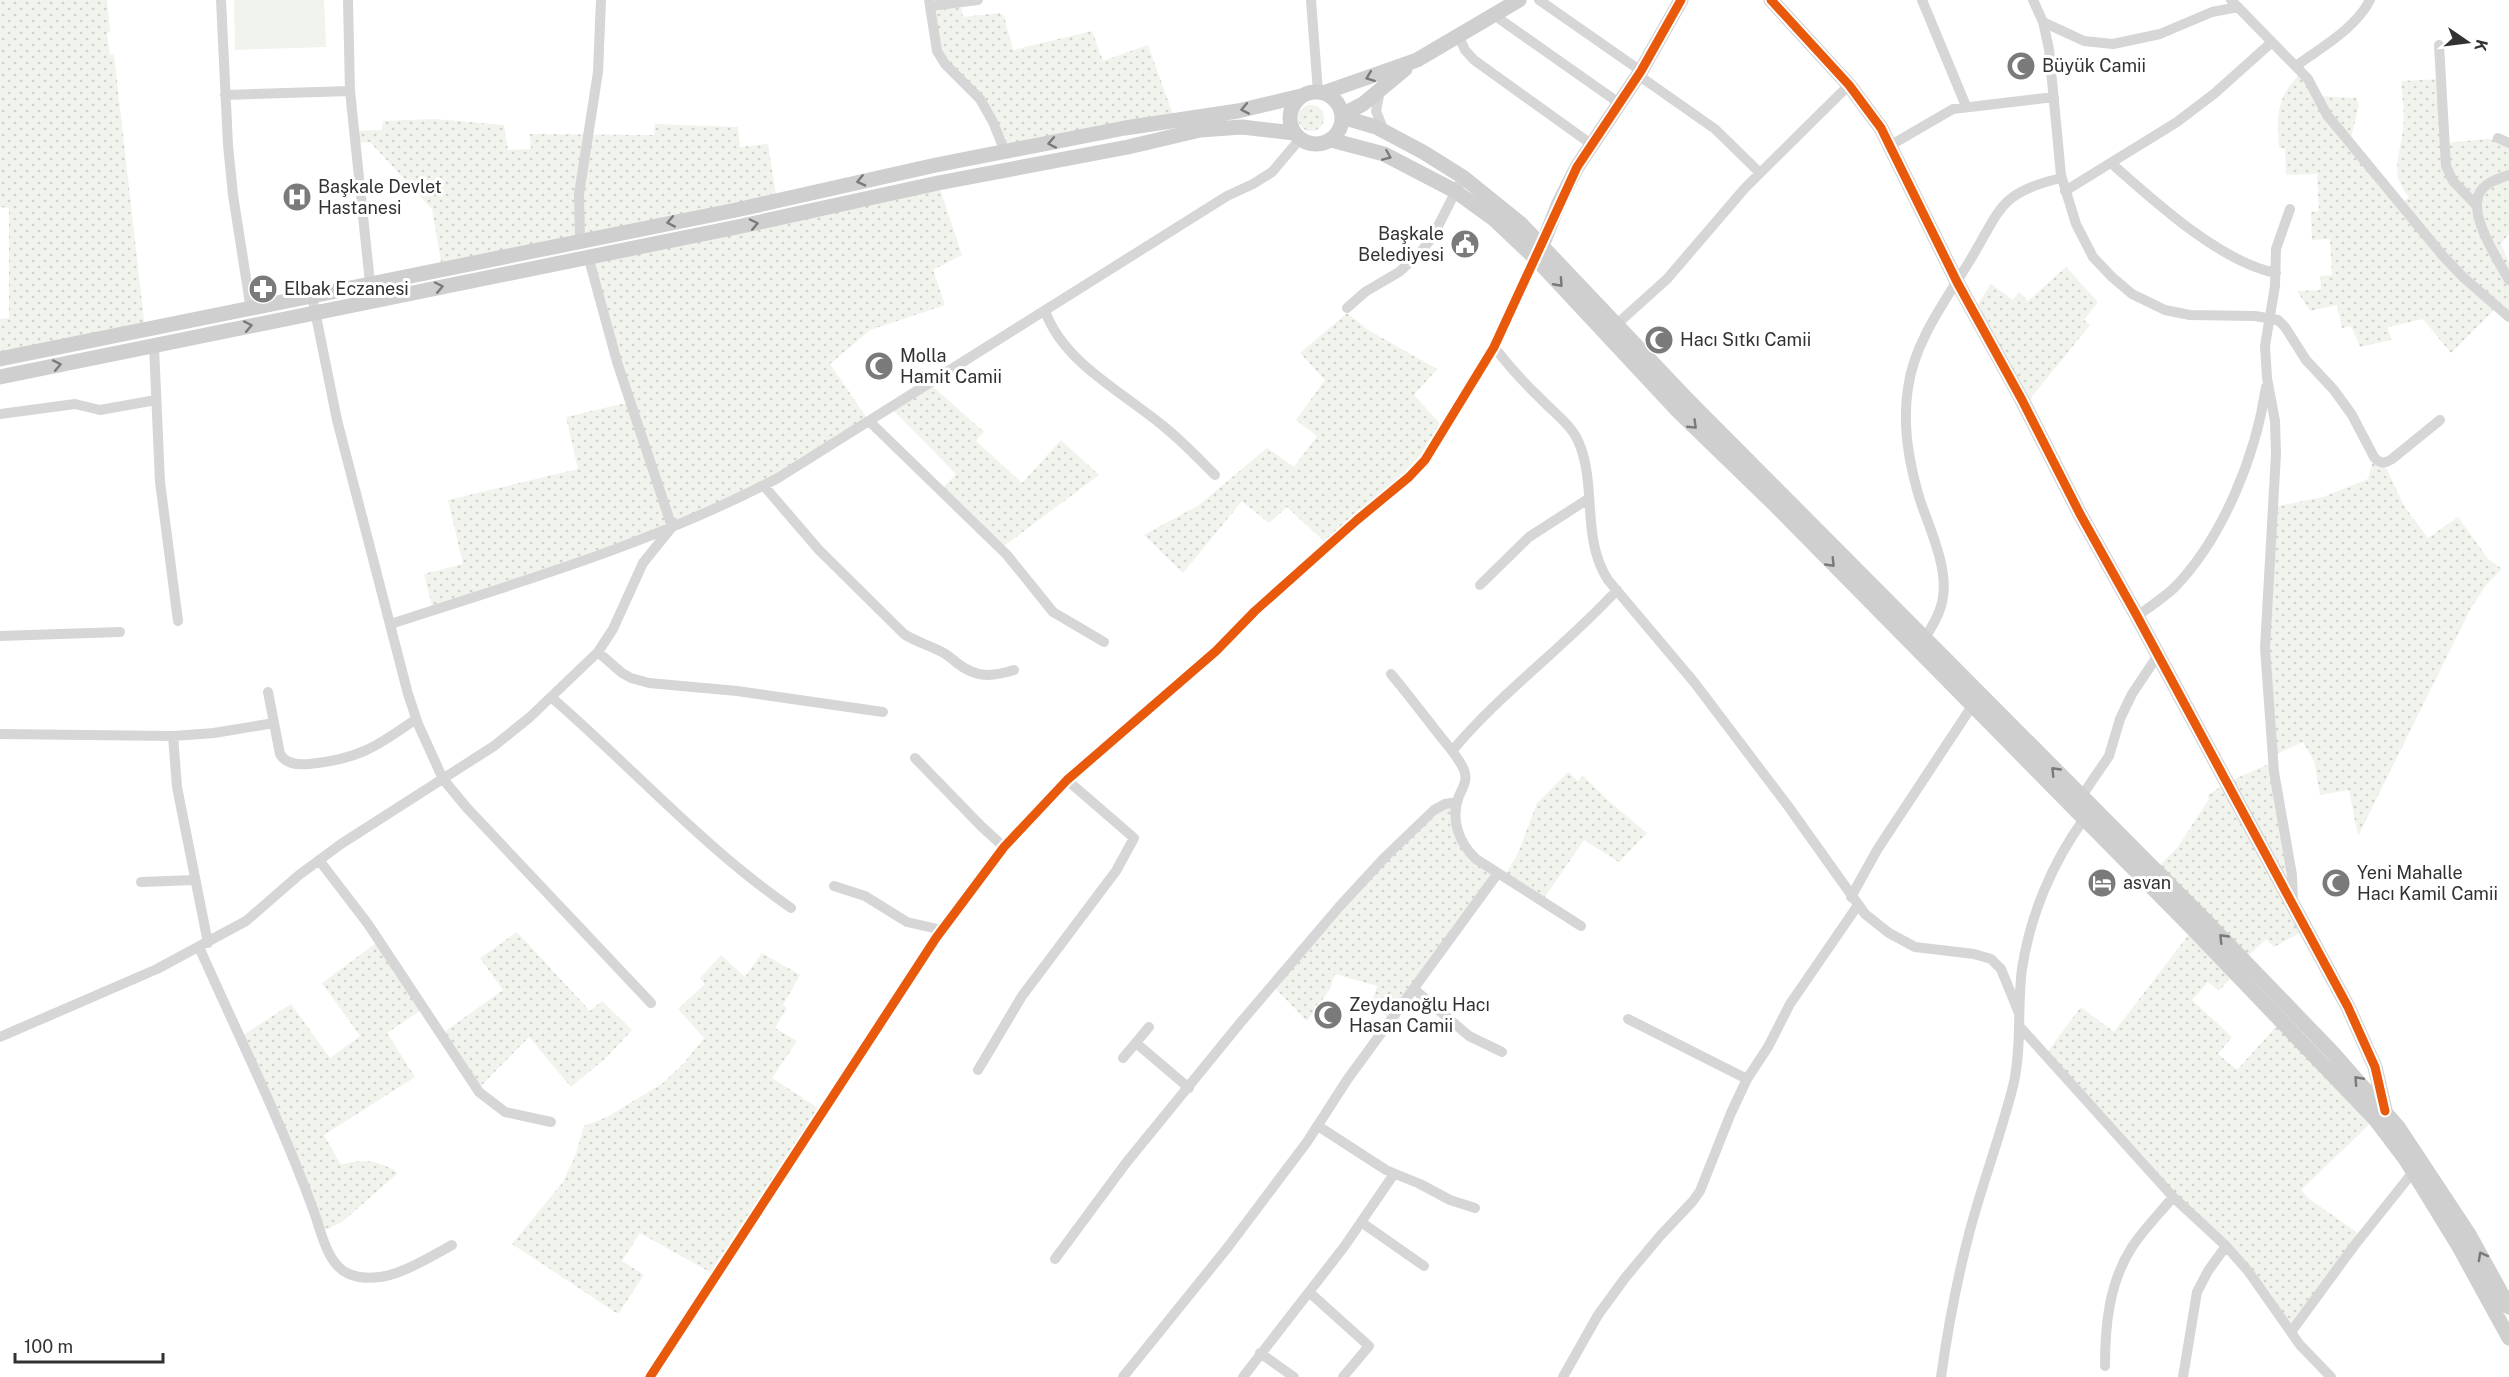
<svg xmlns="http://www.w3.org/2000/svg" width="2509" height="1377" font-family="'Public Sans',sans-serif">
<defs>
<pattern id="grass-dots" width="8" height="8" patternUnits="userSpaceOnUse" patternTransform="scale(1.5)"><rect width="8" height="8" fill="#f1f3ed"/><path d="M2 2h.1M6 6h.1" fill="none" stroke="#cfd1cc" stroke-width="1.8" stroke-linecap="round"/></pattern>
</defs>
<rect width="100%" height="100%" fill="#fff"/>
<path fill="url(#grass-dots)" d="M0,0h107l3,32 -3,1 3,22 4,-1 31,276 -145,29v-40l9,-1v-110l-9,-1z
M960,2l3,15 36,-4 5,3 9,34 79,-19 11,30 45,-16 27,75 -170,32 -12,-30 -48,-58 -15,-58z
M2302,72l15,24 39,2 3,7 -9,37 51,63 8,-8c-20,-24 -9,-40 -6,-68 2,-16 -1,-33 -2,-48l40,-2 3,64 54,-5 11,5v91l-8,10 8,19v54l-12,-10 -46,46 -28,-34 -35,8 3,13 -31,7 -9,-21 -9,2 -5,-23 -27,6 -13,-20 24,-1 -1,-14 12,-1 -2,-36 -18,1 -1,-28 8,-1 -2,-37 -31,1 -1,-27h-6c-2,-34 -3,-51 23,-76z
M1298 118a13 13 0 1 1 26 0a13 13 0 1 1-26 0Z
M434,119l70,6 4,25 23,-1 -1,-15 124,1 1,-11 83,3 2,20 28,-3 9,57 -335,67 -10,-59 -62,-67 -15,1 -1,-12 28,-1 1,-9z
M938,183l24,72 -29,15 12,35 -75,25 -40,34 39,57 -135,80 -301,109 -9,-36 39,-10 -15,-64 130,-31 -12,-52 64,-15 -42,-146z
M2066,267l32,35 -14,18 6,5 -65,80 -52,-94 18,-27 22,16 6,-8 9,9z
M1347,313l21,17 69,39 -23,26 31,34 -20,31 -97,85 -41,-38 -18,16 -27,-22 -59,72 -39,-38 55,-30 68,-57 27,19 23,-31 -21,-16 29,-40 -25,-27z
M929,383l55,49 -8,9 46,42 39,-43 38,35 -99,74 -60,-58 16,-17 -66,-67z
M2374,457l10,6 20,43 24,32 30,-21 30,42 14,10 -16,16 -15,23 -113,228 -9,-46 -29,5 -6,-34 -11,-19 -31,14 -4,-51 5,-198 50,-10 45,-18z
M2273,762l19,113 13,55 -31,17 -8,-8 -22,21 -89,-90 22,-22 32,-49 -2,-3 19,-13z
M1568,772l10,9 5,-5 28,27 36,30 -28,29 -35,-22 -42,61 -38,-24 14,-24 19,-50z
M1451,803l10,37 37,33 -107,147 -20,-14 6,-20 -42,-12 -5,15 -23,32 -35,-36 113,-128z
M2193,929l42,44 -16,18 -11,-9 -16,18 40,37 -14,17 19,16 44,-49 94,98 -74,71 7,8 54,38 -71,96 -27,-39 -219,-238 36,-48 33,25z
M517,932l73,79 12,-10 30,29 -24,26 -37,31 -42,-50 -52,53 -37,-55 63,-45 -23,-32z
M379,941l44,68 -36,24 28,44 -91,58 17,30c23,-7 38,-5 57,8l-56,49 -21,10 -81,-195 51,-33 39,54 30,-22 -38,-53z
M762,953l38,22 -17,30 4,3 -12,20 22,13 -25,37 51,33 -106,165 -77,-43 -18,28 22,14 -26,39 -106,-70 51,-62 13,-28 8,-28 23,-9 56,-34 21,-20 20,-25 -26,-29 27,-25 -5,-6 21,-23 24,22z"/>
<path fill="#f1f3ed" d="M234,0h90l2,47 -91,3z"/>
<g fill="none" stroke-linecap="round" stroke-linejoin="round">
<path stroke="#d6d6d6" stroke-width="10" d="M221,0l7,145 5,50 18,115
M348,0l2,91 20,192
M929,0l8,51 8,13 35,35 13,23 12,30
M1311,0l7,92
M1539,0l102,71
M1922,0l44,106
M2033,0l10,22 6,27 12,126 15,49 17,33 19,20 20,17 33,16 25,5 65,1 23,4 7,7 21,33 28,30 18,25 22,42c6,7 10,7 18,2l48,-39
M2231,0l77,79 19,36 116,141 21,22 45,39
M930,6l48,-6
M1494,15l125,88
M2043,22l41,19 29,3 47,-10 52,-22 26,-5
M1459,37l6,13 9,10 117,84
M2439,45l7,121 7,15 24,25
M2296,66c26,-19 59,-37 74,-66
M1638,75l77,54 45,44
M1380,91l-4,20 8,20
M225,95l125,-4
M2498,138l11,5
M1891,145l62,-36 101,-12
M2111,163c43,38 109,99 165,110
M2509,175c-9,3 -19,6 -26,13 -20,20 15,72 26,92
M2065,191l112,-69 38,-29 57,-51
M2290,209l-14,40 -1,37 -10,60 2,32 8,43 1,33 -11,194 9,124 18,103 1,26
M580,240l-1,-46 19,-122 3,-72
M312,296l25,124 71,274 10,30 25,55 24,29 184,195
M1347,308l18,-16 34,-20 20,-18 14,-18 30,-59
M1045,311c19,52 76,80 117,114 19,15 36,33 53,50
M1617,324l50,-45 78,-91 104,-103
M154,346l6,136 18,139
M1494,347c14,18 29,35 46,51 13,14 32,27 39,45 18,43 2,95 29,137l86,102 94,124 77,108 24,19 26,14 59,7 17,5 10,10 18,44
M0,414l75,-10 25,6 56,-10
M869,421l138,134 46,57 51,30
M764,486l55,64 85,84c12,8 25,11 38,18 6,3 10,7 15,11 19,15 35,14 57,7
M1480,585l49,-48 59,-38
M2137,616c13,-9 26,-18 37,-28 49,-50 82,-133 92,-201
M390,624c131,-42 266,-82 388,-146l449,-282 26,-12 19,-12 28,-33
M0,636l120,-4
M1925,638c8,-13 16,-26 18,-41 5,-30 -14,-70 -23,-97 -11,-36 -18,-75 -12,-112 6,-46 38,-88 61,-126 32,-52 28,-69 92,-84
M598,652l24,21 9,5 18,5 88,8 146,21
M1391,674c16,19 31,39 46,58 9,12 21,24 27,38 4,10 -1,17 -5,26 -9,23 0,47 17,63l105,67
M268,692l12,62c6,11 19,11 29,10 48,-4 69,-18 107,-45
M551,697c81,70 152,150 240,211
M0,734l173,2 41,-3 60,-10
M173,736l4,51 31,156
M1452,751c49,-59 113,-104 165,-161
M915,758l66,68 23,21
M2081,797l28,-41 11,-37 12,-25 26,-39
M319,860l49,64 111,168 26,20 46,10
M141,882l54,-2
M834,886l31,10 42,26 35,8
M1851,897l26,-47 95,-144
M199,947c39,88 82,174 115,265 7,19 13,53 35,62 34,14 74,-13 103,-29
M1414,989l55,47 33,16
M1628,1019l119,60
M2020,1027l153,170 53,49 22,25 52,74 31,32
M0,1037l157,-68 89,-48 53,-46 42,-31 153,-98 36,-29 68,-65 15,-23 30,-66 29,-36 -55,-165 -29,-106
M1136,1043l53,45
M1123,1058l26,-31
M978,1070l44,-74 94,-125 18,-33 -67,-58
M1318,1126l68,44 34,14 30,16 25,8
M1361,1222l63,44
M1055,1259l71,-96 115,-141 98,-115 46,-50 49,-47 11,-6 12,-2
M1309,1292l60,54 -26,31
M2291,1332l63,-86 59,-74
M1260,1353l34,24
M2105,1366c0,-41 4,-83 27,-119 12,-18 28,-34 41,-50
M650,1377l286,-439 68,-91 63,-67 149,-129 39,-40 102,-91 52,-43 16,-17 69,-113 42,-88
M1123,1377l105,-130 79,-105 40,-62 151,-207
M1243,1377l101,-130 50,-73
M1563,1377l35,-62 27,-37 35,-42 33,-35 7,-10 31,-78 16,-34 21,-32 22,-43 68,-99
M1941,1377c7,-50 16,-98 29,-147 13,-49 32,-98 44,-148 8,-38 3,-75 8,-113 8,-53 30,-106 62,-150
M2183,1377l14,-85 11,-21 18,-25"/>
<path stroke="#cfcfcf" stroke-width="15" d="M1771,0l78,85 32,43 76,154 65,118 58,114 57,102 211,391 27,60 10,43
M1290 118a26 26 0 1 1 52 0a26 26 0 1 1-52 0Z
M1323,93l94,-33 102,-60
M1342,115l21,-11 42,-35
M1342,117l34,10 47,25 40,25 57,46 165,174 519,522 129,134 65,74 72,109 39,71
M1331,140l53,14 71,37 40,29 41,39 140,150 96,93 421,427 182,190 31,41 52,85 51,93
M1539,253l20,-50 18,-36 64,-96 40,-71
M0,359l736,-149 200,-45 189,-37 113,-17 63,-15
M0,377l737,-150 201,-44 190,-36 72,-17 42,-3 52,6"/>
<g stroke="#fff" stroke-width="13">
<path id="cycleway" d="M1771,0l78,85 32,43 76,154 65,118 58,114 57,102 211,391 27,60 10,44
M650,1377l286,-439 68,-91 63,-67 149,-129 39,-40 102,-91 52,-43 16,-17 69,-113 83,-180 64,-96 40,-71"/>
</g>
<use href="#cycleway" stroke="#e8590c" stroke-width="9"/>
</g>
<defs><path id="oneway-chevron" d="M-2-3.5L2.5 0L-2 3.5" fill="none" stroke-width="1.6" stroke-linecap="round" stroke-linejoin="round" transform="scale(1.5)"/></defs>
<g stroke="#797979">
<use href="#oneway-chevron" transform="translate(1370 77) rotate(159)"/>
<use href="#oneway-chevron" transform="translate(1245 109) rotate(169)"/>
<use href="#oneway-chevron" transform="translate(1052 143) rotate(169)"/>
<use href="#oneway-chevron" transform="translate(1387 156) rotate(23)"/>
<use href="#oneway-chevron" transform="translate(861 181) rotate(167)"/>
<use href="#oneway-chevron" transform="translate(671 222) rotate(169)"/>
<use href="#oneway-chevron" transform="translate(754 224) rotate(-12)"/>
<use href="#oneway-chevron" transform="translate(1559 283) rotate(48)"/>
<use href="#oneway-chevron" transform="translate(439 287) rotate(-12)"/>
<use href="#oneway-chevron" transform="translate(248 326) rotate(-11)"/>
<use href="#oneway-chevron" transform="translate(57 365) rotate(-11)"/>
<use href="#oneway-chevron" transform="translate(1693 425) rotate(44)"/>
<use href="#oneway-chevron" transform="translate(1831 563) rotate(46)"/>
<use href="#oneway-chevron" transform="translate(2055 771) rotate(-134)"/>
<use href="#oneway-chevron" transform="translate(2223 938) rotate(-134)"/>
<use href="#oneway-chevron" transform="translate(2358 1080) rotate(-132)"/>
<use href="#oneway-chevron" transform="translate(2482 1256) rotate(-119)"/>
</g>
<defs>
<g id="mosque-disc" transform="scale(1.5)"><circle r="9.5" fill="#7a7a7a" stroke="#fff"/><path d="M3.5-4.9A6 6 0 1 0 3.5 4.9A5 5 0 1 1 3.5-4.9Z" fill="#fff"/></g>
<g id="hospital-disc" transform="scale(1.5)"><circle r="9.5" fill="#7a7a7a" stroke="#fff"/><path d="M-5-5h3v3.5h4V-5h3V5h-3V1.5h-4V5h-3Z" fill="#fff"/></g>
<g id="civic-disc" transform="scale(1.5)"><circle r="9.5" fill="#7a7a7a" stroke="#fff"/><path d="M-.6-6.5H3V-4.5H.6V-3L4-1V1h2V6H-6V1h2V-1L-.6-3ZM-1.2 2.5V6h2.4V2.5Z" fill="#fff"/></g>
<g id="pharmacy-disc" transform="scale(1.5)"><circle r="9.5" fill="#7a7a7a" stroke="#fff"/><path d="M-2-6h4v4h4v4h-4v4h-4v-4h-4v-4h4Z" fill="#fff"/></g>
<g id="hotel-disc" transform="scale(1.5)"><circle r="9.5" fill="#7a7a7a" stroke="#fff"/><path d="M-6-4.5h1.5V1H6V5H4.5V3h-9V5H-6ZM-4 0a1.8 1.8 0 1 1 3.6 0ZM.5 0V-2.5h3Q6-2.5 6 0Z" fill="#fff"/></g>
</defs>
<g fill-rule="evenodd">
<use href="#mosque-disc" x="2021" y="66"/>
<use href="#hospital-disc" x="297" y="197"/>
<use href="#civic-disc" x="1465" y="244"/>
<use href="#pharmacy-disc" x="263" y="289"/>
<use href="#mosque-disc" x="1659" y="340"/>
<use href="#mosque-disc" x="879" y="366"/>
<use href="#hotel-disc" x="2102" y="883"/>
<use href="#mosque-disc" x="2336" y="883"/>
<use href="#mosque-disc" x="1328" y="1015"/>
</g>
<g text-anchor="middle" stroke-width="6" stroke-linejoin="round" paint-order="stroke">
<g font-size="18" fill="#323232" stroke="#fff" text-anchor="start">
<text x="2042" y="72">Büyük Camii</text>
<text x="318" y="193">Başkale Devlet<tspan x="318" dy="21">Hastanesi</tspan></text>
<text x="1444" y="240" text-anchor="end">Başkale<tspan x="1444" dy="21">Belediyesi</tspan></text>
<text x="284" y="295">Elbak Eczanesi</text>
<text x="1680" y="346">Hacı Sıtkı Camii</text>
<text x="900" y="362">Molla<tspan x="900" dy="21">Hamit Camii</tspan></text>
<text x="2357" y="879">Yeni Mahalle<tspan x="2357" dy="21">Hacı Kamil Camii</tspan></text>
<text x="2123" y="889">asvan</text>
<text x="1349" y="1011">Zeydanoğlu Hacı<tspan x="1349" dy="21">Hasan Camii</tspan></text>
</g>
</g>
<g transform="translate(2467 42) rotate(104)" stroke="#ffffff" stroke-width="4.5" paint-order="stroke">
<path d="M0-4.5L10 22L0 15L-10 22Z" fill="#323232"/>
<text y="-9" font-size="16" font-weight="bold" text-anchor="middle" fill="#323232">K</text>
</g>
<path d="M15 1353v9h148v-9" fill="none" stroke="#323232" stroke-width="3"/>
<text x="24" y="1353" font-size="18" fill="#323232" stroke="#ffffff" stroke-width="4.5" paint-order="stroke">100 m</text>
</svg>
